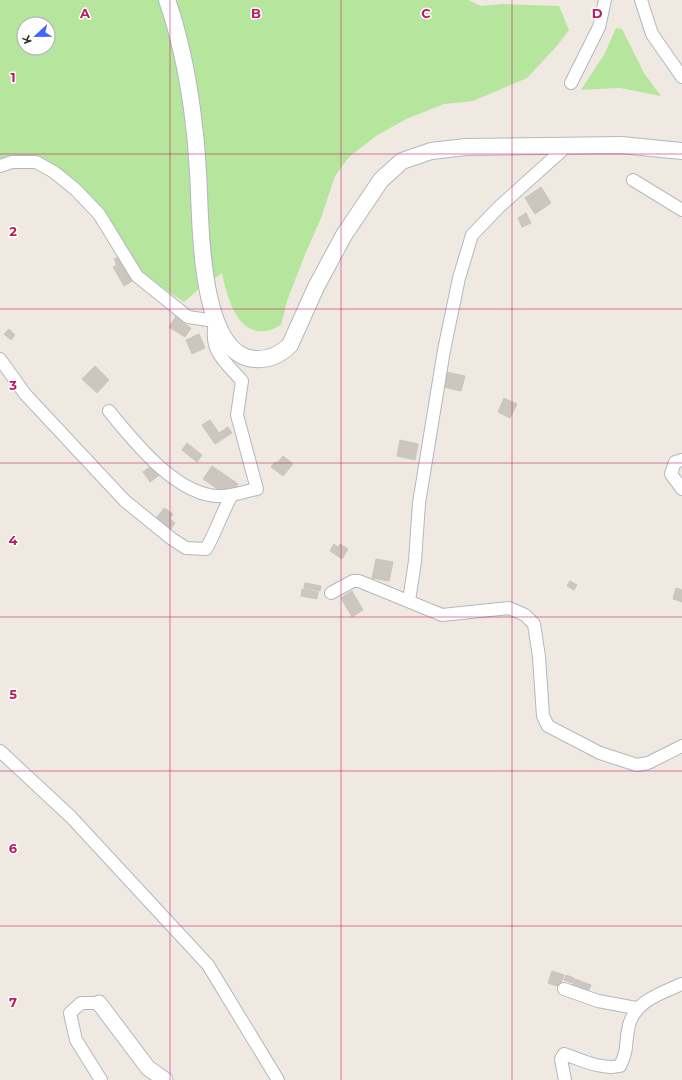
<svg xmlns="http://www.w3.org/2000/svg" width="682" height="1080" font-family="Montserrat,sans-serif">
<rect width="100%" height="100%" fill="#efe9e1"/>
<path fill="#b6e59e" fill-rule="evenodd" d="M0,0h468l13,6 23,-2 55,2 10,24 -13,17 -29,31 -54,23 -29,3 -38,15 -30,17 -27,21 -14,19 -14,42 -17,39 -17,44 -6,24c-39,23 -53,-22 -59,-52l-22,15 -16,14 -43,-29 -44,-67 -54,-43 -43,-1zM24,24h24v24h-24z
M616,28l6,1 22,44 17,23 -41,-8 -39,2 24,-37z"/>
<path fill="#cbc7bf" stroke="#cbc5ba" d="M541,187l10,16 -16,11 -10,-16z
M526,213l5,10 -9,4 -4,-9z
M118,257l14,24 -8,5 -11,-19 4,-2 -3,-6z
M178,313l8,5 -3,5 8,5 -6,9 -16,-10z
M9,329l6,6 -4,5 -7,-6z
M199,334l6,14 -13,6 -6,-14z
M95,366l14,14 -12,13 -15,-14z
M446,372l19,4 -4,15 -18,-4z
M504,398l13,6 -7,14 -12,-6z
M210,420l9,13 9,-6 4,6 -17,11 -13,-19z
M400,440l18,4 -3,16 -18,-4z
M187,443l15,12 -5,7 -15,-12z
M283,456l10,8 -10,12 -12,-9 4,-5 2,1z
M154,464l7,10 -11,8 -7,-10z
M212,466l26,18 -5,7 -4,-3 -4,6 -22,-15z
M164,508l9,6 -3,5 5,4 -5,7 -15,-10z
M334,544l4,3 2,-3 8,5 -6,10 -12,-8z
M376,559l17,3 -4,19 -17,-3z
M570,581l7,4 -3,5 -7,-4z
M305,583l16,3 -1,5 -16,-3z
M676,588l6,2v12l-9,-3z
M302,589l16,3 -1,7 -16,-3z
M352,591l11,19 -11,7 -11,-19z
M552,971l12,4 -4,12 -12,-4z
M566,975l8,3 -2,5 -8,-3z
M575,979l16,6 -3,7 -16,-6z"/>
<g fill="none" stroke-linecap="round" stroke-linejoin="round">
<g stroke="#b4b7c1" stroke-width="14">
<path id="minor" d="M641,0l11,34 30,43
M571,83l28,-56 6,-27
M0,166l12,-4h24l18,10 21,17 24,25 38,62 51,41 27,4c-6,31 9,39 27,60l-5,34 20,74c-11,2 -24,7 -36,7 -43,1 -87,-54 -112,-85
M633,180l49,30
M0,359l25,35 100,107 47,38 14,9 20,1c10,-17 16,-37 26,-54
M682,460l-7,2 -4,12 11,15
M331,593l22,-12h6l83,34 67,-7 16,7 9,9 5,33 4,59 5,10 52,27 37,12 11,-2 34,-17
M409,601l6,-40 4,-58 25,-153 15,-72 13,-43 27,-28 69,-62
M0,751l71,66 137,148 70,115
M564,989l34,12 38,7
M99,1003h-18l-11,10 6,27 25,40
M565,1080l-4,-21 3,-5c18,6 37,16 56,12 8,-16 5,-20 8,-36 4,-28 31,-36 54,-46"/>
</g>
<g stroke="#b4b7c1" stroke-width="17">
<path id="tertiary" d="M99,1003l49,65 17,12"/>
</g>
<g stroke="#b4b7c1" stroke-width="18">
<path id="secondary" d="M167,0c12,34 20,73 25,109 3,21 5,42 6,63 3,41 -1,184 57,187 14,1 25,-4 35,-14l26,-58 28,-52 37,-55 21,-19 29,-10 35,-4 155,-2 61,6"/>
</g>
<use href="#minor" stroke="#fff" stroke-width="12"/>
<use href="#tertiary" stroke="#fff" stroke-width="15"/>
<use href="#secondary" stroke="#fff" stroke-width="16"/>
</g>
<path fill="none" stroke="#c2185b" stroke-width="1" stroke-opacity="0.55" d="M170,0v1080M341,0v1080M512,0v1080M0,154h682M0,309h682M0,463h682M0,617h682M0,771h682M0,926h682"/>
<g font-size="13" text-anchor="middle" font-weight="bold" fill="#c2185b" stroke="#fff" stroke-width="3" stroke-linejoin="round" paint-order="stroke">
<text x="85" y="18">A</text>
<text x="256" y="18">B</text>
<text x="426" y="18">C</text>
<text x="597" y="18">D</text>
<text x="13" y="82">1</text>
<text x="13" y="236">2</text>
<text x="13" y="390">3</text>
<text x="13" y="545">4</text>
<text x="13" y="699">5</text>
<text x="13" y="853">6</text>
<text x="13" y="1007">7</text>
</g>
<g transform="translate(36 36) rotate(248)"><circle r="19" fill="#ffffff" stroke="#ababab"/>
<path d="M0-3L7 15L0 10L-7 15Z" fill="#4264fb"/>
<text y="-6" font-size="11" font-weight="bold" text-anchor="middle" fill="#2e2e2e">K</text>
</g>
</svg>
